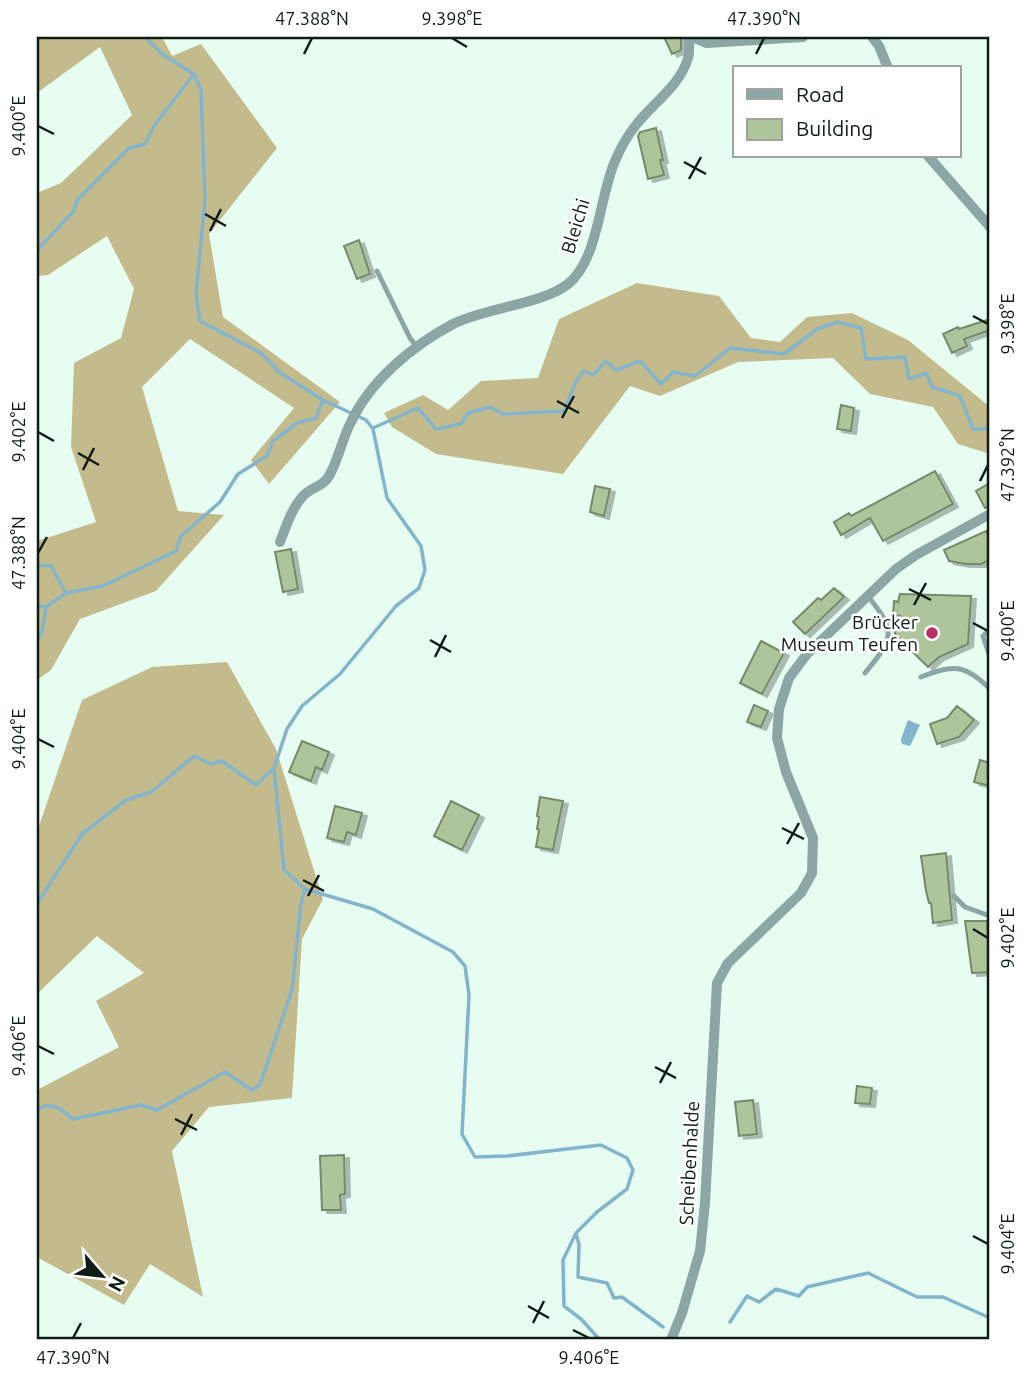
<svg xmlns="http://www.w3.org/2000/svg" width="1027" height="1377" font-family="Ubuntu,sans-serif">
<defs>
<filter id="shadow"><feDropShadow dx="5" dy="3" stdDeviation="0" flood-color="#0004"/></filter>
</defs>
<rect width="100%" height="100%" fill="#e7fdf2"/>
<path fill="#c4bb8d" d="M37,37h125l10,19 29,-12 76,104 -68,86 14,83 117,85 -71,82 -18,-24 43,-52 -104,-69 -48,48 36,124 46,4 -68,76 -76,28 -29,51 -14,10v-139l59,-19 -25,-75 3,-84 47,-25 13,-49 -27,-53 -59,39 -11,1v-83l24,-10 71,-68 -32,-68 -63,46z
M637,283l82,13 32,42 29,4 27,-25 45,-4 56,27 82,67v47l-32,-10 -25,-37 -63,-13 -37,-36 -95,4 -78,34 -30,-10 -67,88 -127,-20 -44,-27 -8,-14 39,-18 25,15 33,-29 57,-3 21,-59z
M227,662l49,87 47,150 -21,40 -10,159 -83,9 -37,44 31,146 -53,-33 -26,41 -87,-48v-167l82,-43 -23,-46 48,-28 -47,-37 -60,58v-162l45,-132 70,-33z"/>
<path fill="#82b4cb" d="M908,720l12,5 -10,21 -8,-2 -1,-5z"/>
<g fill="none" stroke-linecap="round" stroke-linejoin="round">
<path stroke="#82b4cb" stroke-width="3.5" d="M145,37l18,18 31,19 7,16 4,110 -9,94 4,27 61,32 19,20 43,27 43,20 7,9 14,69 34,48 4,24 -6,18 -23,18 -56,68 -38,32 -15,23 -13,39 10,102 21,19 68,20 80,43 12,14 4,29 -7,139 13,23 32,-1 94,-11 26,13 6,12 -6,19 -30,23 -21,21 -13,27 1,46 17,13 19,21
M37,250l36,-38 5,-13 51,-51 16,-4 9,-18 39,-51
M373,428l45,-20 18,21 25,-5 7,-11 22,-6 13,7 61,-3 12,-30 8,-10 9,4 13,-14 10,9 24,-9 21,23 12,-12 22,4 35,-28 54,6 33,-25 21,-7 23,6 5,31 39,-2 4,22 17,-6 6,14 28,9 13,33h17
M37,565l14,1 15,27 37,-7 73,-35 5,-15 39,-34 18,-28 29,-18 6,-15 24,-18 19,-5 7,-18
M37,606l9,1 20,-14
M37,641l5,-9 4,-25
M37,904l45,-70 44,-34 25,-8 43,-36 17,8 11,-3 34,24 17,-16
M37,1110l10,-5 12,3 14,11 68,-14 16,5 68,-38 27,18 8,-5 32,-95 9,-87 4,-14
M576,1234l3,10 -1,33 29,6 7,15 8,-1 41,30
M730,1322l17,-26 12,6 17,-13 23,7 8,-9 61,-14 49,24h26l47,21"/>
</g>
<path fill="#aec49a" stroke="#78886b" stroke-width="2" filter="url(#shadow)" d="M664,37h17v13l-9,4z
M656,128l7,32h-3l4,15 -16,4 -10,-43 2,-4z
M359,240l11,34 -13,5 -13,-33z
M987,320l3,10 -26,9 3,7 -15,7 -9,-19 15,-7 1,2z
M841,405l13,3 -3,23 -14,-2z
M935,471l18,33 -70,37 -13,-23 -29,17 -7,-13 15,-9 2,3z
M990,483v23l-5,2 -9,-17z
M595,486l15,3 -6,27 -14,-4z
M986,531l4,9v20l-9,4h-16l-16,-3 -5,-11z
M291,549l7,40 -15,3 -8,-40z
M834,588l10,9 -39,37 -12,-12 25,-24 3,2z
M900,594l71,2 -3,48 -29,13 -11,10 -32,-31 -2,-6 6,-14 -7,-1 1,-14 4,1z
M761,641l23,12 -22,41 -22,-11z
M754,705l14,6 -7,16 -14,-5z
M957,706l17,14 -15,17 -22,7 -7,-20 17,-6z
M302,741l27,11 -7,18 -6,-3 -5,14 -22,-9z
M980,760l10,3v23l-16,-4z
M540,797l23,4 -10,49 -17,-3 3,-17 -2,-1 2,-12 -2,-1z
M451,801l28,14 -17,35 -28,-14z
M335,806l27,7 -6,22 -9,-3 -3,10 -17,-4z
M946,853l6,67 -19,3 -2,-20h-2l-3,-12 -5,-35z
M965,921h22l3,51 -18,1z
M857,1086l15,2 -2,16 -15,-1z
M753,1100l4,34 -18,2 -4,-34z
M344,1155l1,39 -5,1 1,15h-19l-2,-54z"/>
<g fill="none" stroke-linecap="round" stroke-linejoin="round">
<path stroke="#8ca5a5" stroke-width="5" d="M377,271l33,67 7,9
M990,629l-7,7 7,21
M865,673c30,-36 31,-42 2,-78
M921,677c32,-13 44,-13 69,12
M954,896l11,11 25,9"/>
<path stroke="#8ca5a5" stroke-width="10" d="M692,37l15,6 96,-6
M872,37l7,9 9,22
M928,156l62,71
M280,542c6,-15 12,-35 24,-47 8,-8 20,-9 25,-19 9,-15 13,-37 22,-54 20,-42 61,-76 102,-98 31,-16 90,-20 115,-40 31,-25 31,-87 47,-123 5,-12 13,-26 21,-36 17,-22 44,-39 52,-67 2,-7 1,-14 1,-21
M671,1340l11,-27 18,-62 5,-48 12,-220 11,-20 73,-70 11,-20 1,-35 -27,-66 -9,-34 2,-29 10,-31 18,-24 89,-85 20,-14 74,-41"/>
</g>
<path fill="none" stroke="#0e1c15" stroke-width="2.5" d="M452,38l15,9M304,54l8,-16M756,54l8,-16M38,126l16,8M684,162l22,12M689,179l12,-22M205,214l21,12M210,231l11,-22M973,316l15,8M557,401l22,12M562,418l12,-22M38,432l16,9M78,453l21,12M83,470l11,-22M980,481l8,-16M38,553l9,-16M909,589l22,11M914,605l12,-22M973,623l15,8M430,640l21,12M435,657l11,-22M38,739l16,8M782,828l22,11M787,844l12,-21M303,880l21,11M308,896l11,-21M973,929l15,9M38,1046l16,8M655,1067l21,11M660,1083l11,-21M175,1119l22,11M181,1135l11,-21M973,1236l15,8M528,1306l21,12M533,1323l11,-22M573,1330l16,8M73,1338l8,-15"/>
<circle fill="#ba2f68" stroke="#fff" stroke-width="2.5" cx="932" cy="633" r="7"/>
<g text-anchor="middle" stroke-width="5" stroke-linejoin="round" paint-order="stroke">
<g font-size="19" fill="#0e1c15" stroke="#fff">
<text transform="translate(575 226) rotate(-73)" y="7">Bleichi</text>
<text transform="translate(689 1163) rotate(-87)" y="7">Scheibenhalde</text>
</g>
<g font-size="19" fill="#0e1c15" stroke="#fff" text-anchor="end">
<text x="918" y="629">Brücker<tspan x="918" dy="22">Museum Teufen</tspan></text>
</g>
</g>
<rect width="1027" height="1377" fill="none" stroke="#ffffff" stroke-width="77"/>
<rect x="733" y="66" width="228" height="91" fill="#ffffff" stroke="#9fa4a1" stroke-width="2"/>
<rect x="747" y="89" width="35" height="10" fill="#8ca5a5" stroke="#9fa4a1" stroke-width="2"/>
<text x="796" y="102" font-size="21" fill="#0e1c15">Road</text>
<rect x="747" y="119" width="35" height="21" fill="#aec49a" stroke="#9fa4a1" stroke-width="2"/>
<text x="796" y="136" font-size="21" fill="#0e1c15">Building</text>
<g transform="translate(102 1276) rotate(118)" stroke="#ffffff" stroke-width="5" paint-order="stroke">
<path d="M0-5L12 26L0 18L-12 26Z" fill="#0e1c15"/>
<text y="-10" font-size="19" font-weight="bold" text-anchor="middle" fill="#0e1c15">N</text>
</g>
<rect x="38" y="38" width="950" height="1300" fill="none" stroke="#0e1c15" stroke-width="2.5"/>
<g font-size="18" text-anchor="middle" fill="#0e1c15">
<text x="312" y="25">47.388°N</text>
<text x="452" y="25">9.398°E</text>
<text x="764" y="25">47.390°N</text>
<text transform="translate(19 126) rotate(-90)" y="6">9.400°E</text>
<text transform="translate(1008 324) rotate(-90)" y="6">9.398°E</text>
<text transform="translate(19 432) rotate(-90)" y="6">9.402°E</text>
<text transform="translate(1008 465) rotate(-90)" y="6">47.392°N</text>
<text transform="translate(19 553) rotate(-90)" y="6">47.388°N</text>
<text transform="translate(1008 631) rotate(-90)" y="6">9.400°E</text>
<text transform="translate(19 739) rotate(-90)" y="6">9.404°E</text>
<text transform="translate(1008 938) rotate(-90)" y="6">9.402°E</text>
<text transform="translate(19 1046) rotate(-90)" y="6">9.406°E</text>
<text transform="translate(1008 1244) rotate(-90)" y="6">9.404°E</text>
<text x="73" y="1364">47.390°N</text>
<text x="589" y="1364">9.406°E</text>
</g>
</svg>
